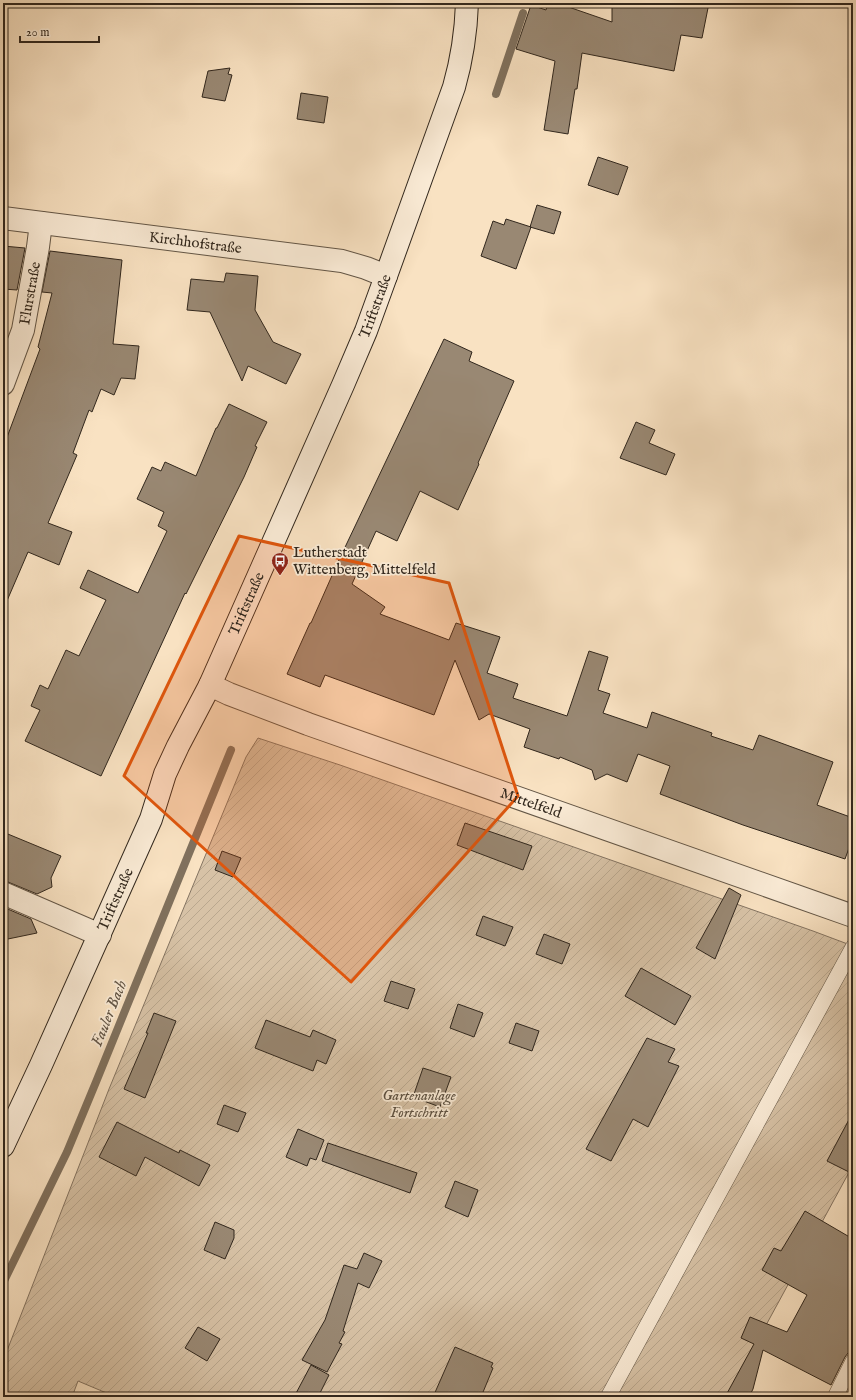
<svg xmlns="http://www.w3.org/2000/svg" width="856" height="1400" font-family="'IM FELL English',serif">
<defs>
<pattern id="garden-furrows" width="10" height="10" patternUnits="userSpaceOnUse"><rect width="10" height="10" fill="#d7c2a6"/><path d="M-1 1l2-2M0 10L10 0M9 11l2-2" fill="none" stroke="#b9a78e"/></pattern>
</defs>
<rect width="100%" height="100%" fill="#f9e2c2"/>
<filter id="stains"><feTurbulence type="fractalNoise" baseFrequency=".005" numOctaves="4"/><feColorMatrix values="0 0 0 0 .2 0 0 0 0 .09 0 0 0 0 .02 0 0 0 .5 -.17"/></filter>
<radialGradient id="worn" r=".72"><stop offset=".6" stop-color="#630" stop-opacity="0"/><stop offset="1" stop-color="#630" stop-opacity=".3"/></radialGradient>
<path fill="url(#garden-furrows)" stroke="#847462" d="M258,738l82,27 473,166 40,15v219l-126,232h-611l-38,-16 -6,16h-69v-36l106,-272 137,-332z"/>
<g fill="none" stroke-linecap="round" stroke-linejoin="round">
<path stroke="#80715e" stroke-width="8" d="M496,94l27,-81
M3,1283l64,-131 29,-70 135,-332"/>
</g>
<path fill="#998873" stroke="#31271d" d="M548,3h9l55,19v-19h97l-7,35 -21,-3 -7,36 -92,-18 -5,36h-2l-7,45 -24,-4 11,-69 -39,-12 15,-44 15,5z
M230,68l-2,6 4,1 -7,26 -23,-4 6,-26z
M301,93l27,4 -4,26 -27,-4z
M598,157l30,10 -10,28 -30,-10z
M537,205l24,7 -7,22 -24,-7z
M506,219l25,8 -15,42 -35,-13 12,-35 11,4z
M3,246l22,2 -8,42 -14,-1z
M50,251l72,9 -9,84 26,2 -4,33 -14,-1 -7,17 -13,-6 -9,23 -3,-2 -16,43 4,2 -29,68 24,9 -13,33 -31,-13 -25,58v-162l37,-99 -2,-2 14,-54 -10,-1z
M226,273l32,3 -3,34 18,32 28,12 -15,30 -38,-18 -6,15 -32,-69 -23,-2 4,-31 33,3z
M444,339l28,13 -3,9 45,20 -36,82 1,1 -21,46 -38,-19 -23,50 -21,-10 -24,53 33,23 -5,7 69,26 7,-17 44,14 -13,36 31,11 -5,14 54,18 22,-65 19,6 -10,33 12,4 -7,19 44,15 5,-16 60,21 -1,3 42,14 6,-15 74,27 -16,43 36,13v19l-8,22 -102,-34 -83,-31 10,-28 -32,-12 -11,28 -20,-8 -12,6 -3,-10 -32,-13 -1,2 -35,-12 6,-18 -41,-15 -10,6 -24,-60 -21,55 -109,-40 -5,12 -33,-13 23,-51h1l27,-61z
M229,404l38,18 -12,24 2,1 -13,30 -58,117 -1,-1 -84,183 -76,-35 15,-31 -9,-4 9,-21 8,4 18,-39 13,6 27,-56 -26,-12 8,-18 50,23 29,-62 -9,-5 6,-14 -27,-13 15,-32 9,4 4,-9 31,14 20,-48h1z
M636,422l19,8 -6,13 26,11 -9,21 -46,-17z
M465,823l67,23 -9,24 -66,-25z
M3,832l58,24 -10,22 1,9 -15,7 -29,-12 -5,-1z
M222,851l19,7 -8,19 -18,-7z
M729,888l12,7 -26,64 -19,-11z
M3,907l28,12 6,14 -34,7z
M483,916l30,11 -8,19 -29,-11z
M544,934l26,10 -8,20 -26,-10z
M641,968l50,28 -16,29 -50,-29z
M391,981l24,8 -7,20 -24,-8z
M458,1004l25,9 -9,24 -24,-9z
M154,1013l22,8 -31,77 -21,-9 24,-56h-2z
M266,1020l44,17 3,-7 23,10 -10,24 -9,-4 -4,11 -58,-23z
M516,1023l23,8 -7,20 -23,-8z
M647,1038l28,11 -7,13 11,4 -31,61 -15,-8 -22,42 -25,-12z
M423,1068l28,9 -11,30 -27,-10z
M224,1105l22,8 -8,19 -21,-8z
M853,1112v62l-26,-13z
M117,1122l62,31 1,-3 30,15 -11,21 -54,-29 -9,19 -37,-19z
M298,1129l26,11 -8,20 -6,-2 -3,8 -21,-9z
M328,1143l89,30 -7,20 -88,-32z
M455,1181l23,9 -10,27 -23,-10z
M805,1211l48,28v113l-5,1 -3,4 -14,28 -68,-35 -10,39 -4,8h-24l29,-53 -13,-6 9,-21 37,15 20,-37 -45,-25 12,-22 7,3z
M215,1222l19,8v8l-9,21 -21,-9z
M364,1253l18,8 -13,27 -11,-5 -15,48 2,1 -6,11 3,1 -15,28 -25,-12 23,-40 19,-55 13,4z
M198,1327l22,12 -13,22 -22,-13z
M455,1347l38,16 -2,4 2,1 -12,29h-48z
M311,1365l18,10 -11,22h-24z"/>
<g fill="none" stroke-linecap="round" stroke-linejoin="round">
<g stroke="#635646" stroke-width="16">
<path id="service" d="M608,1397l245,-450
M835,1397l18,-36"/>
</g>
<g stroke="#635646" stroke-width="24">
<g id="minor">
<path id="s1" d="M3,218l339,43 24,7 20,8"/>
<path id="s2" d="M3,384l20,-54 15,-83 3,-24"/>
<path id="s3" d="M210,685l19,9 79,30 545,192"/>
<path d="M3,893l97,42"/>
</g>
</g>
<g stroke="#31271d" stroke-width="24">
<g id="secondary">
<path id="s4" d="M3,1146l38,-81 110,-246 14,-45 13,-28 32,-61 133,-300 23,-54 20,-55 68,-189c8,-28 12,-54 13,-84"/>
</g>
</g>
<use href="#service" stroke="#fbecd7" stroke-width="15"/>
<use href="#minor" stroke="#fbecd7" stroke-width="22"/>
<use href="#secondary" stroke="#fbecd7" stroke-width="22"/>
</g>
<path fill="#df560d" fill-opacity="0.2" stroke="#df560d" stroke-width="3" stroke-linejoin="round" d="M239,536l210,47 69,213 -167,186 -227,-206z"/>
<defs>
<g id="bus-pin" transform="scale(0.9)"><path d="M0 17L-7.5 6A9.5 9.5 0 1 1 7.5 6Z" fill="#8f2418" stroke="#fbecd7"/><path d="M-5-6H5V4H4V6H2V4H-2V6H-4V4H-5ZM-3.5-4V0h7V-4ZM-3.5 1.2v1.5H-2V1.2ZM2 1.2v1.5H3.5V1.2Z" fill="#fff"/></g>
</defs>
<g fill-rule="evenodd">
<use href="#bus-pin" x="280" y="561"/>
</g>
<g text-anchor="middle" stroke-width="3.5" stroke-linejoin="round" paint-order="stroke">
<g font-size="15" fill="#31271d" stroke="#fbecd7">
<text dy="5" stroke="none"><textPath href="#s1" startOffset="194">Kirchhofstraße</textPath></text>
<text dy="5" stroke="none"><textPath href="#s2" startOffset="95">Flurstraße</textPath></text>
<text dy="5" stroke="none"><textPath href="#s4" startOffset="919">Triftstraße</textPath></text>
<text dy="5" stroke="none"><textPath href="#s4" startOffset="595">Triftstraße</textPath></text>
<text dy="5" stroke="none"><textPath href="#s3" startOffset="342">Mittelfeld</textPath></text>
<text dy="5" stroke="none"><textPath href="#s4" startOffset="271">Triftstraße</textPath></text>
</g>
<g font-size="15" fill="#31271d" stroke="#fbecd7" text-anchor="start">
<text x="293" y="557">Lutherstadt<tspan x="293" dy="17">Wittenberg, Mittelfeld</tspan></text>
</g>
<g font-size="15" font-style="italic" fill="#5a4e3f" stroke="#fbecd7">
<text x="419" y="1100">Gartenanlage<tspan x="419" dy="17">Fortschritt</tspan></text>
</g>
<g font-size="16" font-style="italic" fill="#5f5243" stroke="#fbecd7">
<text transform="translate(108 1013) rotate(-68)" y="6">Fauler Bach</text>
</g>
</g>
<rect width="856" height="1400" fill="none" stroke="#f9e2c2" stroke-width="16"/>
<rect x="4" y="4" width="848" height="1392" fill="none" stroke="#31271d" stroke-width="2"/>
<rect x="8" y="8" width="840" height="1384" fill="none" stroke="#31271d"/>
<path d="M20 36v6h79v-6" fill="none" stroke="#31271d" stroke-width="2"/>
<text x="26" y="36" font-size="12" fill="#31271d" stroke="#fbecd7" stroke-width="3" paint-order="stroke">20 m</text>
<rect width="100%" height="100%" filter="url(#stains)"/>
<rect width="100%" height="100%" fill="url(#worn)"/>
</svg>
